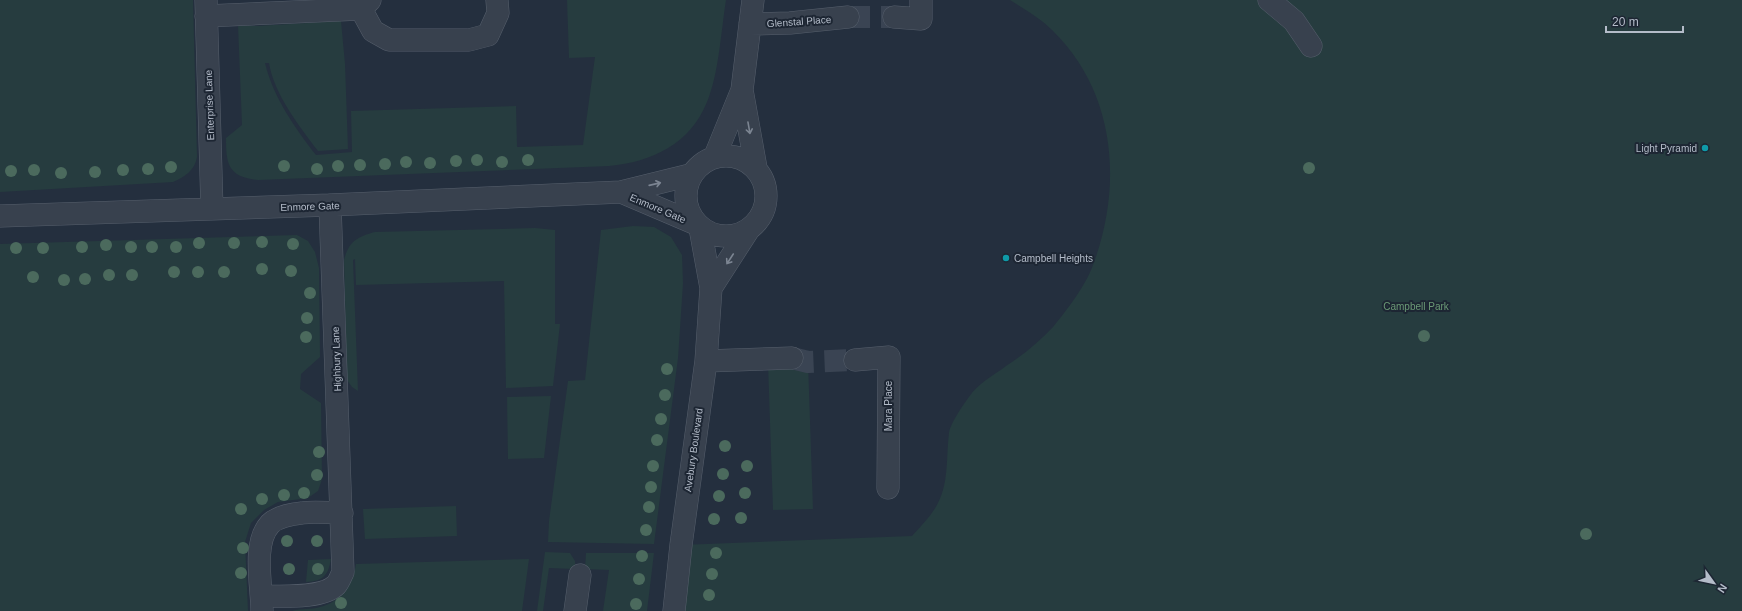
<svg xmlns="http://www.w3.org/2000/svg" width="1742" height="611" font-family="Helvetica,sans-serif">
<rect width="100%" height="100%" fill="#242f3e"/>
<path fill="#263c3f" d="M0,0h193l4,157c-2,13 -12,20 -24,25l-173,10z
M567,0h159c-5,31 -7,73 -19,102 -17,42 -55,60 -98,64l-351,14c-30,-3 -32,-16 -32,-42l16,-13 -4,-100 19,1 84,-5 4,43 3,85 -30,2c-19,-25 -44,-57 -49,-88h-4c8,34 30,65 51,92l36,-3 -1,-41 165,-5 1,41 66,-2 12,-88 -26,1z
M1010,0h732v611h-1068l7,-66 231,-9c9,-10 20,-21 26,-33 11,-21 8,-46 11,-70 1,-9 14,-28 20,-36 9,-14 24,-21 37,-31 17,-11 33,-24 47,-39 14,-17 33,-42 40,-62 30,-80 23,-173 -41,-235 -12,-12 -28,-21 -42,-30z
M633,226l21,1 17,10 11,18 1,28 -5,75 -24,186 -106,-2 1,-21 19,-140 17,-1 16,-150z
M535,228l20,2v94h5l-7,62 -47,2 -2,-107 -148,4 -1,-26 -2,1 5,131 -6,-4 -5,-7 -3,-120c5,-19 13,-23 31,-28z
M297,235l11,6 7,11 4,16 1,89 -19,17 -1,15 21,14 1,76 -4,12 -10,7 -30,4 -14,8 -13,13 -6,19 3,69h-248v-367z
M808,362l5,147 -40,1 -5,-147z
M551,396l-7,62 -36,1 -1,-62z
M456,506l1,30 -92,3 -2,-30z
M545,552l25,1 5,8v8l-26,-1 -6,43h-6z
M586,553h68l-7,58h-44l6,-41 -24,-1z
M331,559c-3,17 -8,22 -25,23l2,-22z
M529,559l-7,52h-230c9,-3 19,-1 28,-4 21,-5 33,-23 36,-43z"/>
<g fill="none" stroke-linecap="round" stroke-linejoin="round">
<path stroke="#3a4453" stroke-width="22" stroke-dasharray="22 11" stroke-linecap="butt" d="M848,17h46
M792,358l16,4 47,-2"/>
<g stroke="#565f6c" stroke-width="23">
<path id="minor" d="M206,0l6,209
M1269,0l25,21 17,25
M361,9l12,22 16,9h80l19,-5 10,-22 -1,-13
M206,16l155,-7 9,-9
M894,17l27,2v-19
M750,24l40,-1 58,-6
M742,90l14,78
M686 196a40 40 0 1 1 80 0a40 40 0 1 1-80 0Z
M715,156l27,-66 11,-90
M621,192l75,32
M0,216l330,-11 291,-13 69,-17
M711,288l38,-59
M855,360l34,-3 -1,131
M706,361l86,-3
M262,596c19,0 60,3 74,-11 3,-3 5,-9 7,-13l-13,-367
M262,611c0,-24 -10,-68 8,-87 7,-7 22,-10 32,-11 12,-2 27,0 40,0
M575,611l5,-36
M674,611l7,-66 25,-184 5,-73 -11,-60"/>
</g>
<use href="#minor" stroke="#38414e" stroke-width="22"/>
</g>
<g fill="#4b6a5d">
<circle cx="477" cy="160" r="6"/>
<circle cx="528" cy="160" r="6"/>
<circle cx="456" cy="161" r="6"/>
<circle cx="406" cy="162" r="6"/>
<circle cx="502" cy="162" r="6"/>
<circle cx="430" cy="163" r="6"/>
<circle cx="385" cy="164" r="6"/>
<circle cx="360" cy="165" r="6"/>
<circle cx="284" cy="166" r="6"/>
<circle cx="338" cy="166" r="6"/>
<circle cx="171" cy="167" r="6"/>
<circle cx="1309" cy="168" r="6"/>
<circle cx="148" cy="169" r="6"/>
<circle cx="317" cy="169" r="6"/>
<circle cx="34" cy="170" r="6"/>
<circle cx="123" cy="170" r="6"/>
<circle cx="11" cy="171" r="6"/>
<circle cx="95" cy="172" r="6"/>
<circle cx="61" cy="173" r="6"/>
<circle cx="262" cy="242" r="6"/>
<circle cx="199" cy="243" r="6"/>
<circle cx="234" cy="243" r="6"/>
<circle cx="293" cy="244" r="6"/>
<circle cx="106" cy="245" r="6"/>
<circle cx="82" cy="247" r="6"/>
<circle cx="131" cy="247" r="6"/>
<circle cx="152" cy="247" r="6"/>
<circle cx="176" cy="247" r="6"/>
<circle cx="16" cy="248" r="6"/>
<circle cx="43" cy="248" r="6"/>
<circle cx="262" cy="269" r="6"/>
<circle cx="291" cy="271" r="6"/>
<circle cx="174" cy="272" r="6"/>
<circle cx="198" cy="272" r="6"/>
<circle cx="224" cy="272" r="6"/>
<circle cx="109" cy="275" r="6"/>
<circle cx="132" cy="275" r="6"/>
<circle cx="33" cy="277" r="6"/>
<circle cx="85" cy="279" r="6"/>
<circle cx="64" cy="280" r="6"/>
<circle cx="310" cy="293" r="6"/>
<circle cx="307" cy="318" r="6"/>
<circle cx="1424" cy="336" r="6"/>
<circle cx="306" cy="337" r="6"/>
<circle cx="667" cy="369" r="6"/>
<circle cx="665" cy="395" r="6"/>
<circle cx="661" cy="419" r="6"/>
<circle cx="657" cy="440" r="6"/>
<circle cx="725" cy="446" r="6"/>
<circle cx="319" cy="452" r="6"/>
<circle cx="653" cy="466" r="6"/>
<circle cx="747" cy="466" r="6"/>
<circle cx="723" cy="474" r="6"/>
<circle cx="317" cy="475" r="6"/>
<circle cx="651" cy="487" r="6"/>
<circle cx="304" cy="493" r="6"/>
<circle cx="745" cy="493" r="6"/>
<circle cx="284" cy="495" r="6"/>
<circle cx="719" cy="496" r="6"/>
<circle cx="262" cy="499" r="6"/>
<circle cx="649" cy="507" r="6"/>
<circle cx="241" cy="509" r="6"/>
<circle cx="741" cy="518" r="6"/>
<circle cx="714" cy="519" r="6"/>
<circle cx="646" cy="530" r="6"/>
<circle cx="1586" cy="534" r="6"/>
<circle cx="287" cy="541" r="6"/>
<circle cx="317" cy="541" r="6"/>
<circle cx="243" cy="548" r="6"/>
<circle cx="716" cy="553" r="6"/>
<circle cx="642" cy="556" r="6"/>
<circle cx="289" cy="569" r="6"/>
<circle cx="318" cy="569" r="6"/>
<circle cx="241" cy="573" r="6"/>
<circle cx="712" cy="574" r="6"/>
<circle cx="639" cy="579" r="6"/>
<circle cx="709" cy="595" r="6"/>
<circle cx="341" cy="603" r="6"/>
<circle cx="636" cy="604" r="6"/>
</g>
<defs><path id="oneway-shaft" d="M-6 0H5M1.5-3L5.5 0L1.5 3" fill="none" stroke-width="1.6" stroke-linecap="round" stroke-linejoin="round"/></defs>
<g stroke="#7c8592">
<use href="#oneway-shaft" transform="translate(749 128) rotate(80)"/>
<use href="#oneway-shaft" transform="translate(655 184) rotate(-13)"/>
<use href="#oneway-shaft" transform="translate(730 259) rotate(123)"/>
</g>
<g fill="#0f9aa8" stroke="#1d2633" stroke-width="1.5">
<circle cx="1705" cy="148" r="4"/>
<circle cx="1006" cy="258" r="4"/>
</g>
<g text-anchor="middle" stroke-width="4" stroke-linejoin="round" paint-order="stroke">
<g font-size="10" fill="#b4bcc9" stroke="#1d2633">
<text transform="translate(799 21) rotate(-4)" y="4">Glenstal Place</text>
<text transform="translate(209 105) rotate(-92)" y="4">Enterprise Lane</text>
<text transform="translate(310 206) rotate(-2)" y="4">Enmore Gate</text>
<text transform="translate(658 208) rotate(23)" y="4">Enmore Gate</text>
<text transform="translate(336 359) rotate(-92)" y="4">Highbury Lane</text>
<text transform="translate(888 406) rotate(-90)" y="4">Mara Place</text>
<text transform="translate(693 450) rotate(-82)" y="4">Avebury Boulevard</text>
</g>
<g font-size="10" fill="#b4bcc9" stroke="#1d2633" text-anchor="end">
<text x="1697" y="152">Light Pyramid</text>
<text x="1014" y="262" text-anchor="start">Campbell Heights</text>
</g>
<g font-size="10" fill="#6b9a76" stroke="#1d2633">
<text x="1416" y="310">Campbell Park</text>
</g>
</g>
<g transform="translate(1714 583) rotate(123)" stroke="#1d2633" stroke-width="3" paint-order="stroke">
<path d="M0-3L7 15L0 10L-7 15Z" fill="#b4bcc9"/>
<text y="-6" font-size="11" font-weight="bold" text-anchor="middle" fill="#b4bcc9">N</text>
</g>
<path d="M1606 26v6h77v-6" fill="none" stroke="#b4bcc9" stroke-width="2"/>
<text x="1612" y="26" font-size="12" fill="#b4bcc9" stroke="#1d2633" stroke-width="3" paint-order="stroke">20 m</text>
</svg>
